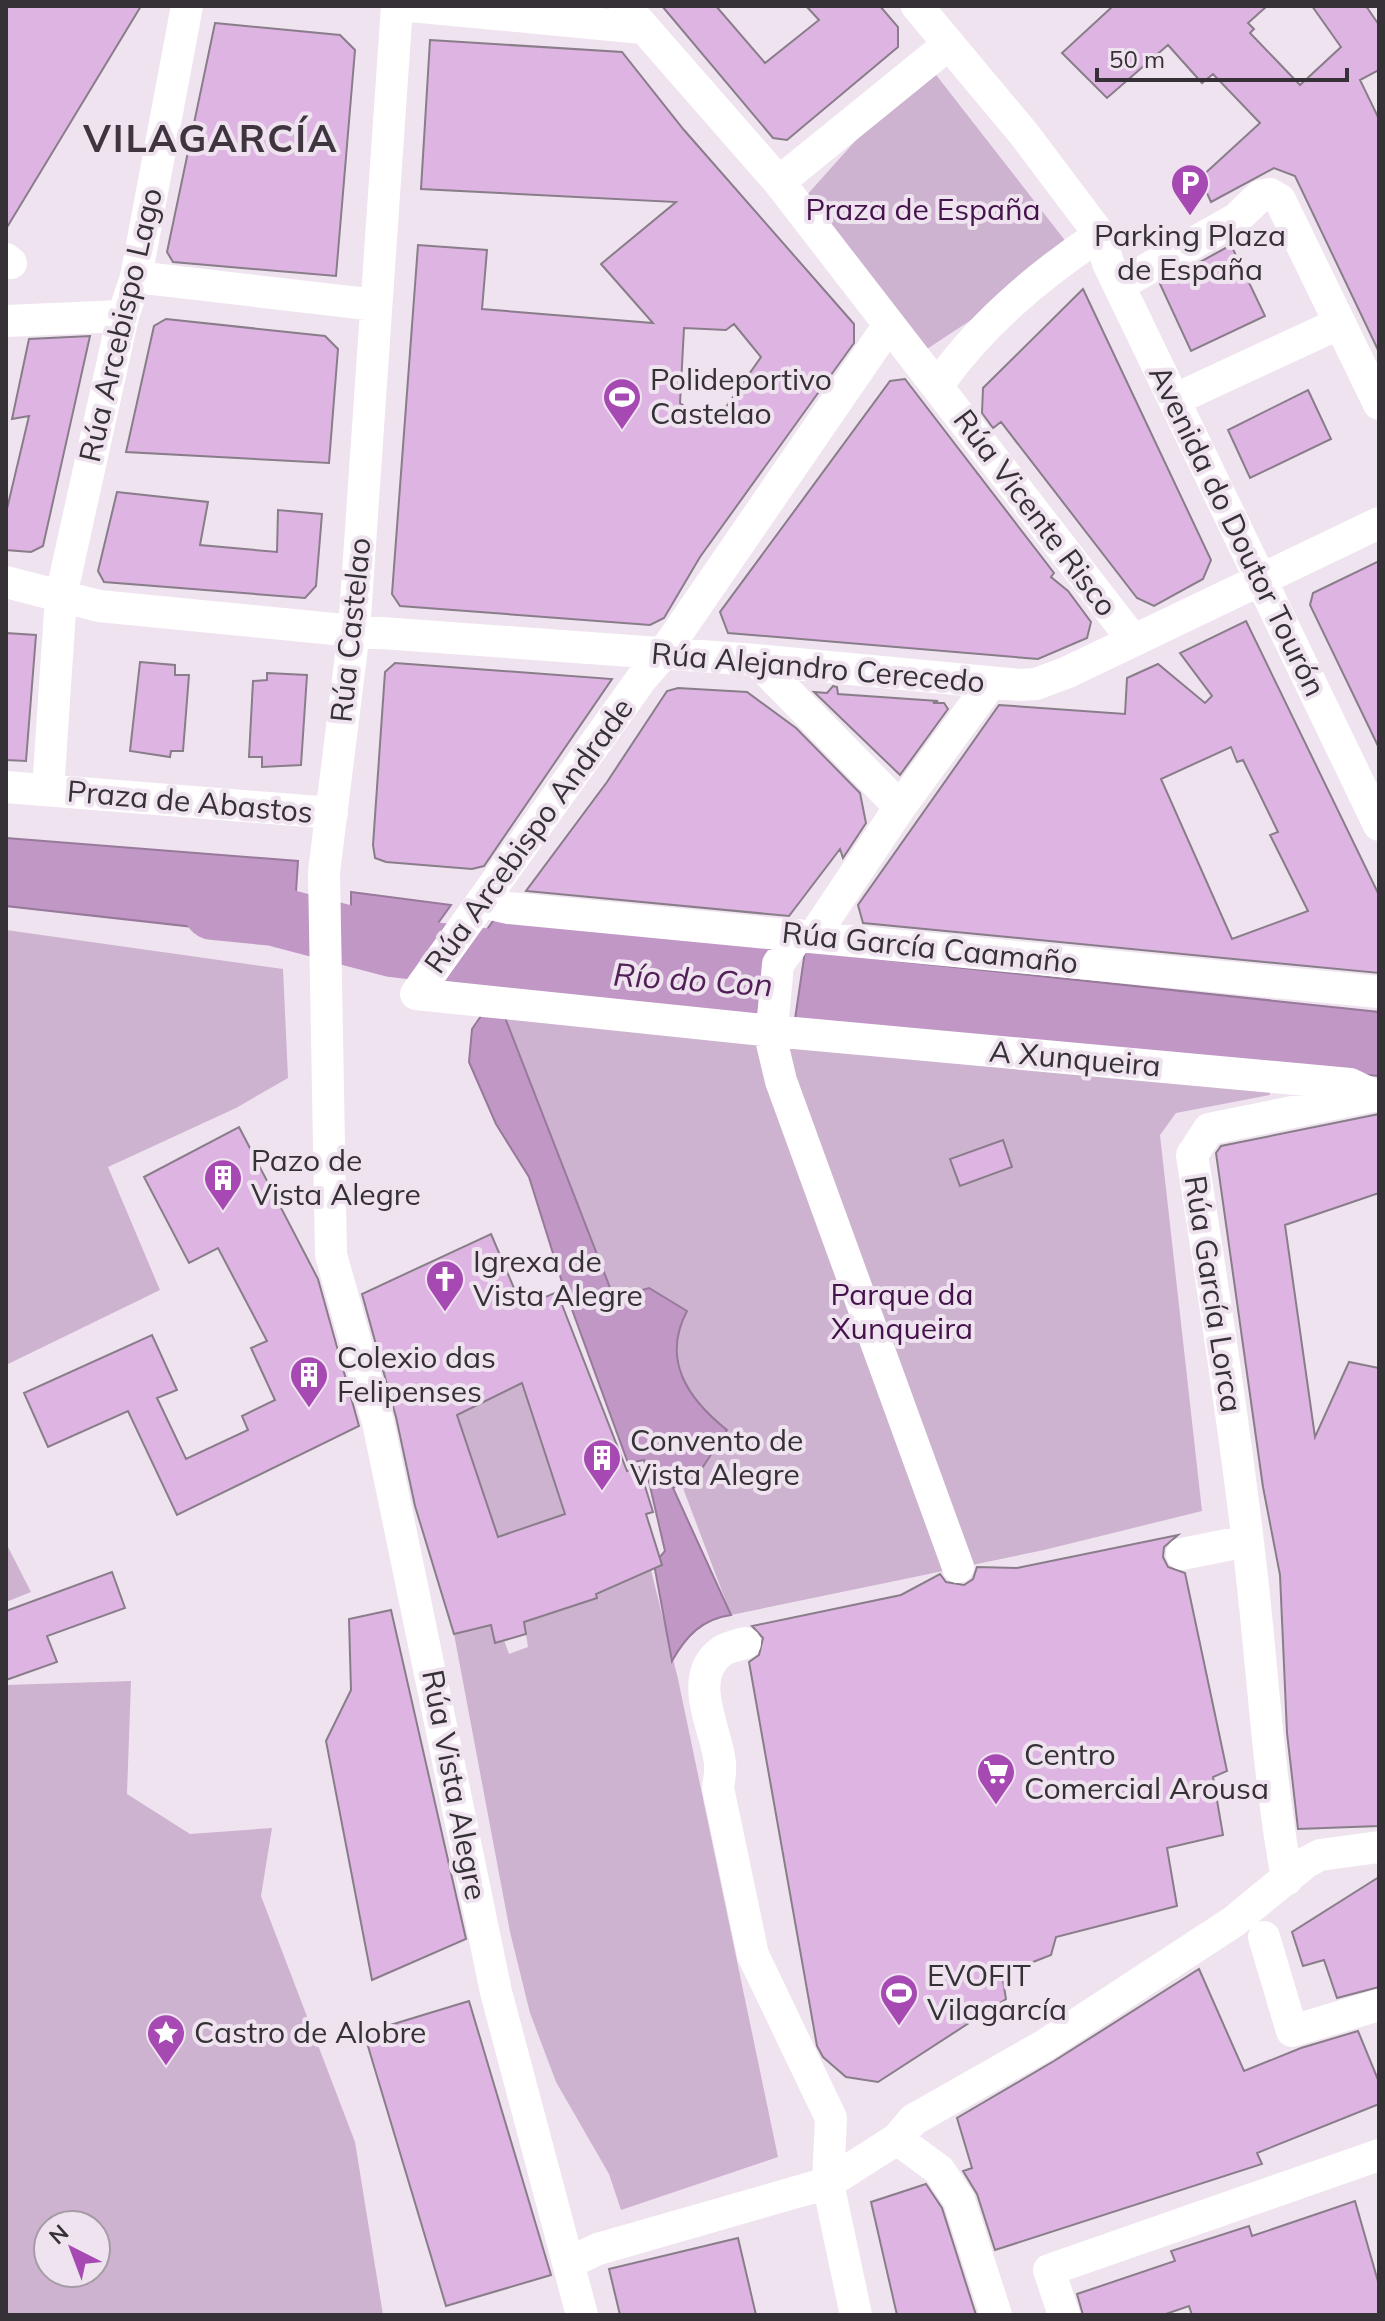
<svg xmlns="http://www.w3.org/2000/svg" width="1385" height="2321" font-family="Mulish,sans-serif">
<rect width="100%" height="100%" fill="#efe3f0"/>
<path fill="#cdb3d0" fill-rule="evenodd" d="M926,62l148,190 -150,99 -127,-145z
M6,930l277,39 5,109 -52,30 -128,59 52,123 -154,75z
M504,1015l765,64 1,16 -94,18 -16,22 42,376 -158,39 -313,65z
M522,1383l43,131 -67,23 -41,-122z
M6,1543l25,49 -25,10z
M651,1570l27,109 100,478 -157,53 -12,-36 -53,-92 -26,-69 -20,-81 -56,-298 37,-9 4,17 9,-2 5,14 19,-7 -4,-25 73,-24 -1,-4z
M131,1681l-4,113 63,40 82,-6 -11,68 94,246 28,173h-377v-630zM48,2225h48v48h-48z"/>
<path fill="#c198c5" stroke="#97799a" stroke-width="2" d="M6,838l292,23 -5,77 -287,-32z
M351,892l100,13 -50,70 -50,-30z
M495,918l275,30 -10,72 -314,-32z
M805,951l574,61v64l-585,-50z
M483,1013l21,2 110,283 35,-10 38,23c-26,49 1,88 40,119l-30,46 -24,12 58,127c-29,4 -45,21 -59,46l-18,-97 11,-13 -21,-91 -16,3 -66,-181 -33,-105 -33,-53 -27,-62 3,-33z"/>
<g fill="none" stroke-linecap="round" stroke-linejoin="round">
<path stroke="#c198c5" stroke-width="60" d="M213,910l61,6 118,31 155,19"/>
</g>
<path fill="#deb4e2" stroke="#887d89" stroke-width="2" fill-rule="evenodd" d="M6,6h135l-135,223z
M662,6h54l49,57 54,-43 -13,-14h74l18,21v20l-111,93 -14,-2z
M1113,6h154l-19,17 6,6 -4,4 50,52 41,-38 -29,-41h54l13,19v45l-19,10 19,39v233l-84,-176 -21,-8 -63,34 -11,-24 60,-55 -47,-49 -11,9 -34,-38 -61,53 -45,-45z
M215,23l125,12 15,15 -19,226 -163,-14 -6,-10z
M430,40l192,12 62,78 170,194v19l-154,214 -36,61 -14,7 -250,-19 -8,-12 26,-349 69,5 -5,59 171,14 -52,-59 75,-62 -255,-13zM734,324l27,33 -49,70 -32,-24 4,-75 42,2z
M1231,245l34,71 -74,35 -31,-67z
M1083,289l128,271 -8,19 -49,27 -17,-8 -136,-176 -8,6 -11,-15 1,-25z
M166,319l159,17 13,13 -9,114 -203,-11 28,-126z
M90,336l-47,210 -12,6 -25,-2v-37l23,-97 -17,3 17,-80z
M905,379l149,194 -3,4 17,14 23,31 -4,16 -49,21 -310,-26 -8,-21 170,-231z
M1308,390l23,49 -81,39 -22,-48z
M117,492l91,10 -8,43 77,7 1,-42 44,4 -6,72 -11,12 -201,-16 -6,-11z
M1379,561v187l-69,-143 3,-12z
M1246,621l133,274v78l-516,-50 -5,-18 141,-200 126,9 2,-36 31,-14 47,39 7,-7 -32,-43zM1231,747l6,15 6,-2 35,72 -8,3 38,76 -76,28 -71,-160z
M6,633l30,2 -10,126 -20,-1z
M140,662l35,3v10h14l-6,76h-12l-1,6 -40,-6z
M395,663l217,16 -128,187 -12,3 -86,-7 -11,-4 -2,-13 12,-173z
M267,673l40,2 -6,90 -39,2v-10h-13l4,-76 14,-1z
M833,686l4,1 1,7 100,7 -5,2h11l4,6 -48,66 -86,-83 13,1z
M678,688l69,4 49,36 64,65 6,30 -23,35 -3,-9 -51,67 -263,-25 81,-109 60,-91z
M1379,1114v79l-94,32 30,212 34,-75 30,6v458l-81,3 -11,-96 -7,-158 -17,-88 -47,-334 5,-7z
M239,1127l79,152 41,147 -182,89 -49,-104 -80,36 -24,-54 128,-58 25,55 -20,8 29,61 62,-29 -6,-14 33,-16 -24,-52 16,-7 -49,-93 -29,15 -45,-86z
M1003,1140l9,27 -52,19 -10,-27z
M491,1234l31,73 35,-15 70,179 12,-4 14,45 -7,2 16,51 -66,29 1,4 -73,24 2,12 -31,9 -4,-18 -37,9 -39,-128 -19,-89 -34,-123zM522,1383l43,131 -67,23 -41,-122z
M1178,1535l-14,12 -1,10 5,10 17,6 42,198 -14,6 10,58 -56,13 10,58 -121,31 -5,18 -49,19 4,25 -128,83 -32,-5 -23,-20 -6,-11 -68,-384 10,-7 4,-17 -11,-12 149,-31 39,-21 6,8 18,3 9,-6 4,-12 40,1z
M112,1572l13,36 -78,28 10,26 -51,18v-69z
M391,1610l75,329 -94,41 -46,-239 25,-51 -2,-71z
M1379,1877v110l-42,11 -13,-38 -21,6 -11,-34z
M1199,1969l45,102 57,-23 57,-17 21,51v22l-122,49 5,11 -267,86 -18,-56 -14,-23 9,-3 -15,-50 97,-57z
M469,2001l82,274 -105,31 -82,-273z
M926,2184l16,24 34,107h-79l-26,-113z
M1355,2201l24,84v30h-187l-3,-9 -26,9h-80l-6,-21 98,-33 -4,-10 78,-25 3,10z
M738,2238l18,77h-136l-11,-46z"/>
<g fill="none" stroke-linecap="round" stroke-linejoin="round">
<path stroke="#fff" stroke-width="32" d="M397,6l-43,625 -30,241 7,383 47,167 118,570 86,323
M410,6l232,22
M625,6l154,176 354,458
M917,6l107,128 76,101 8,28 271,562
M779,182l170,-138
M6,259l5,4
M136,277l240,28
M1119,285l117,-66 24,-23 10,-2 10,6 99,204
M6,321l117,-5
M889,325l-226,329 -21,24 -226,316 357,37 577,53 25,12
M938,385c41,-59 102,-111 162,-150
M1191,392l149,-69
M6,582l93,24 255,25 402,29 263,25 17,-1 32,-12 311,-149
M756,660l144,147
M6,787l326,26
M48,790l13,-194 62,-280 13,-39 51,-271
M482,902l26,6 871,84
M799,935l-21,29 -7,75 10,42 177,486
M813,937l87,-130 90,-123
M1182,1554l65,-13
M745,1643c-6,2 -17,4 -23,8 -37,26 -5,79 -2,112 1,8 -1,17 -2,25l35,167 78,163 -3,65 28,132
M1287,1879c-18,-100 -24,-202 -35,-302 -16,-141 -38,-282 -60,-422l17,-26 163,-33
M1264,1937l28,94 87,-26
M897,2139l42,31 20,30 37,115
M568,2263l30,-14 230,-66 69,-44 16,-19 132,-75 188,-123 72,-59 15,-8 59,-8
M1064,2315l-15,-45 330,-115"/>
</g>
<defs>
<g id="parking-pin" transform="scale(2)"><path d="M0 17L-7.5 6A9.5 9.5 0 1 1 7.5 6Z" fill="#a749b2" stroke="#efe3f0"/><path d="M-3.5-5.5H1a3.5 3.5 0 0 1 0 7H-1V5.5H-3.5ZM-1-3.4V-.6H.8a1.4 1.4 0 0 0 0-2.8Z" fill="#fff"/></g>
<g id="stadium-pin" transform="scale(2)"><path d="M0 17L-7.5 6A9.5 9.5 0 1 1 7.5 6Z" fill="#a749b2" stroke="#efe3f0"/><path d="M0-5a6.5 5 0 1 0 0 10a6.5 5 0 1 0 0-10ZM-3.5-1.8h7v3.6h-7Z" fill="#fff"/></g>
<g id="building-pin" transform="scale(2)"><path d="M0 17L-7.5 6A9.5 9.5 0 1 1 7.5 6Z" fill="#a749b2" stroke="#efe3f0"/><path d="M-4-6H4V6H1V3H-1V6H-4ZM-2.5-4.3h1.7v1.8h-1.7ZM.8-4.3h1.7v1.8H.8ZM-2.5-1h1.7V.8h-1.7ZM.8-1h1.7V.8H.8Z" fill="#fff"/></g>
<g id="church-pin" transform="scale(2)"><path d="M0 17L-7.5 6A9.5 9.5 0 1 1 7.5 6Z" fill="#a749b2" stroke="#efe3f0"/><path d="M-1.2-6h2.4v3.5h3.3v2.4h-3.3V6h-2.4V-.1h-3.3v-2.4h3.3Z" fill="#fff"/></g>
<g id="supermarket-pin" transform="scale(2)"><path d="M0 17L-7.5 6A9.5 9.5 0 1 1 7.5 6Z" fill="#a749b2" stroke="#efe3f0"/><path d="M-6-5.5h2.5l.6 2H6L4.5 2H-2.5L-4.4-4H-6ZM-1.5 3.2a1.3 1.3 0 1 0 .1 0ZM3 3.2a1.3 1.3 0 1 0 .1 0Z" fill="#fff"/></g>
<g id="sight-pin" transform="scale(2)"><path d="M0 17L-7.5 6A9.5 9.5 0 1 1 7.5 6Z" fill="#a749b2" stroke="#efe3f0"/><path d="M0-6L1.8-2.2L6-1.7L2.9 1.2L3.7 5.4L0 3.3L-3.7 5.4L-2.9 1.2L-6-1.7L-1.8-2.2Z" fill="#fff"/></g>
</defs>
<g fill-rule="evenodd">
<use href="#parking-pin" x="1190" y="183"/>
<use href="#stadium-pin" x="622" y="397"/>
<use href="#building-pin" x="223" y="1178"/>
<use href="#church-pin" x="445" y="1279"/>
<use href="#building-pin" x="309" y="1375"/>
<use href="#building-pin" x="602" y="1458"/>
<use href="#supermarket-pin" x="996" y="1772"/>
<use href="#stadium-pin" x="899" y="1993"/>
<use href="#sight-pin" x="166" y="2033"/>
</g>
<g text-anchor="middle" stroke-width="8" stroke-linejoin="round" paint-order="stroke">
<g font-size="30" fill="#45134b" stroke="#efe3f0">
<text x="923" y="220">Praza de España</text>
<text x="902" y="1305">Parque da<tspan x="902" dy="34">Xunqueira</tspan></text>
</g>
<g font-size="30" fill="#353136" stroke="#efe3f0" text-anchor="start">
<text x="1190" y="246" text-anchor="middle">Parking Plaza<tspan x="1190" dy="34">de España</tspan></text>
<text x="650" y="390">Polideportivo<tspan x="650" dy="34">Castelao</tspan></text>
<text x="251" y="1171">Pazo de<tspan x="251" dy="34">Vista Alegre</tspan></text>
<text x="473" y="1272">Igrexa de<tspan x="473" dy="34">Vista Alegre</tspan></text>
<text x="337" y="1368">Colexio das<tspan x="337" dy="34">Felipenses</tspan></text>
<text x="630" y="1451">Convento de<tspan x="630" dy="34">Vista Alegre</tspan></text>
<text x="1024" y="1765">Centro<tspan x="1024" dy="34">Comercial Arousa</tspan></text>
<text x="927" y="1986">EVOFIT<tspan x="927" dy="34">Vilagarcía</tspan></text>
<text x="194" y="2043">Castro de Alobre</text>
</g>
<g font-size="30" fill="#353136" stroke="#efe3f0">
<text transform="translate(121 325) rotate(-77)" y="10">Rúa Arcebispo Lago</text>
<text transform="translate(1035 513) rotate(53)" y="10">Rúa Vicente Risco</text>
<text transform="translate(1237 531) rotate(64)" y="10">Avenida do Doutor Tourón</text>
<text transform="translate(351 630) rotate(-84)" y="10">Rúa Castelao</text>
<text transform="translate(818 668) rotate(5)" y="10">Rúa Alejandro Cerecedo</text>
<text transform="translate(190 802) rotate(5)" y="10">Praza de Abastos</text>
<text transform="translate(529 836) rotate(-54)" y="10">Rúa Arcebispo Andrade</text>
<text transform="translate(930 948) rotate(6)" y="10">Rúa García Caamaño</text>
<text transform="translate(1075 1059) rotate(5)" y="10">A Xunqueira</text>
<text transform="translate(1213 1294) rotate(81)" y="10">Rúa García Lorca</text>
<text transform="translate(454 1785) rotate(79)" y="10">Rúa Vista Alegre</text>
</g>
<g font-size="32" font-style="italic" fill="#512057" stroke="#efe3f0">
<text transform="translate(693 980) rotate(4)" y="11">Río do Con</text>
</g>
<g font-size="38" font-weight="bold" letter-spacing="2" fill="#3e353f" stroke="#efe3f0">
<text x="211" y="152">VILAGARCÍA</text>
</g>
</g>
<rect width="1385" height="2321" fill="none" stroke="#353136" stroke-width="16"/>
<g transform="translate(72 2249) rotate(318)"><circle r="38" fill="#efe3f0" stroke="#a59ca6" stroke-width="2"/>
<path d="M0-6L14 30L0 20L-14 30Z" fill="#a749b2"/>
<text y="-12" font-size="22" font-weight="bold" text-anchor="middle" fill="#353136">N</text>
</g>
<path d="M1097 68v12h250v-12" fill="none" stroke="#353136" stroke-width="4"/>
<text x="1109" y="68" font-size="24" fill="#353136" stroke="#efe3f0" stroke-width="6" paint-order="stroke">50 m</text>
</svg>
